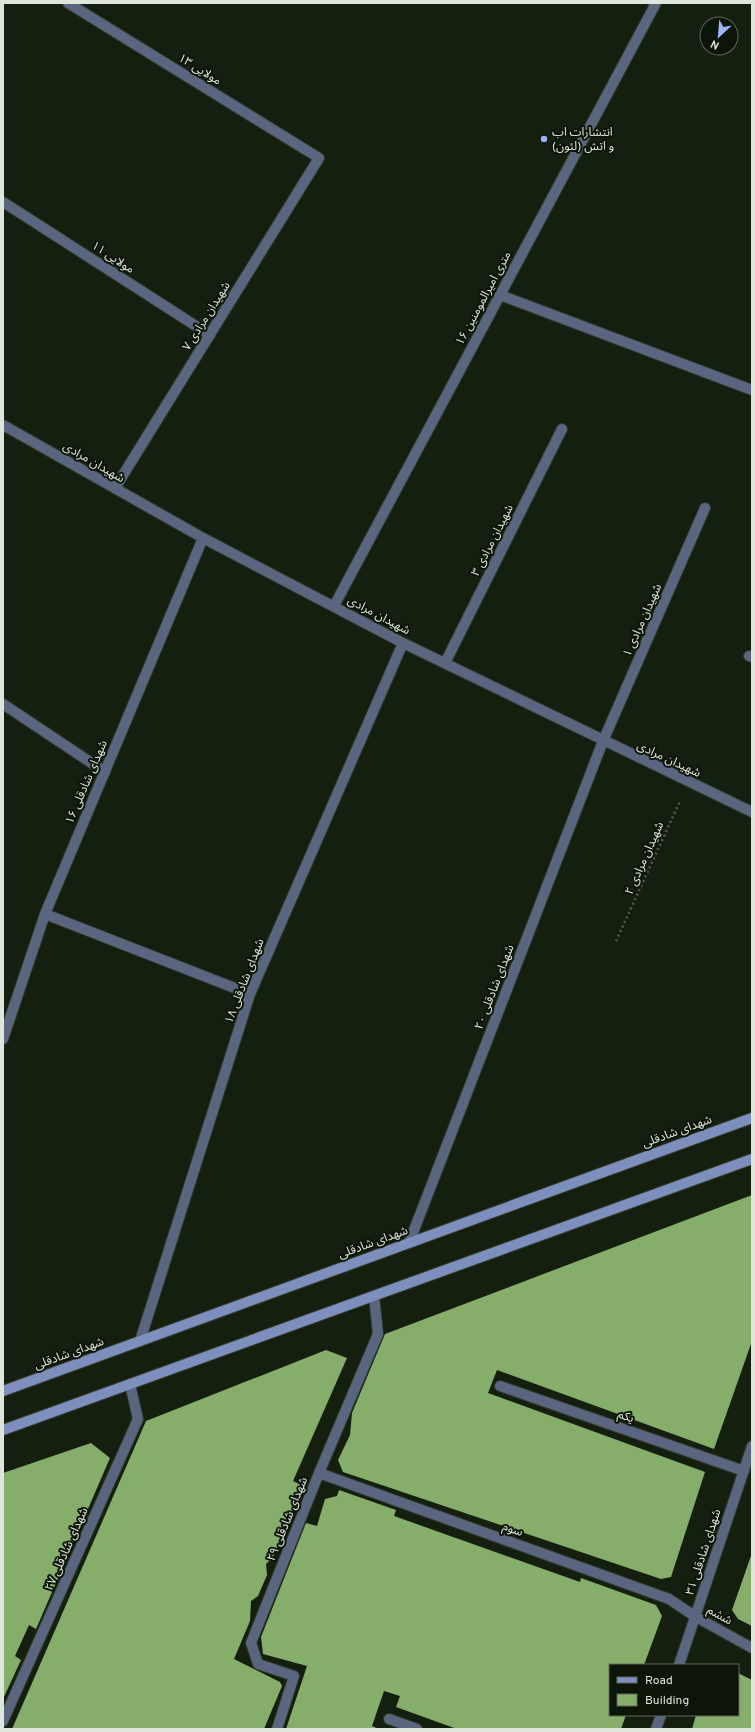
<svg xmlns="http://www.w3.org/2000/svg" width="755" height="1732" font-family="Overpass,'Noto Sans Arabic',sans-serif">
<rect width="100%" height="100%" fill="#151f0f"/>
<path fill="#85ae6b" d="M752,1195v146l-38,108 -217,-79 -9,23 217,79 -34,105 -10,2 -318,-107 -5,-12 12,-25 2,-22 33,-79z
M326,1350l21,8 -54,123 10,5 -30,71 -7,7 1,11 -9,21 -7,5 -1,20 -16,38 46,23 2,4 -18,43h-252l134,-308z
M91,1443l19,15 -74,171 -7,-4 -14,31 6,4 -18,39v-226z
M339,1490l57,20 -2,6 186,66 1,-4 75,27 6,11 -18,49h-34v50h16l-5,14h-164l-61,-22 4,-11 -16,-5 -12,35 7,3h-93l21,-63 -44,-12 -2,-17 45,-114 11,3 8,-27 12,-3z
M752,1553v73l-14,-7 -6,-9z
M738,1673l14,7v49h-60l4,-14h42z"/>
<g fill="none" stroke-linecap="round" stroke-linejoin="round">
<g stroke="#313b2b" stroke-width="12">
<path id="lane" d="M3,704l102,68
M45,914l205,80"/>
</g>
<g stroke="#313b2b" stroke-width="12">
<path id="street" d="M68,3l251,155 -204,330
M3,202l207,133
M500,295l252,95
M3,425l200,113 200,105 349,169
M334,606l322,-603
M749,656l3,1
M445,663l117,-234
M3,1039l42,-125 158,-376
M409,1243l194,-502 102,-233
M140,1341l110,-347 153,-351
M500,1386l244,85
M319,1473l350,126 27,18 56,31
M679,1665l73,-219
M389,1719l28,10
M3,1721l135,-302 -8,-35
M277,1729l17,-53 -36,-12 -7,-21 68,-170 59,-139 -4,-38
M656,1729l5,-14"/>
</g>
<g stroke="#313b2b" stroke-width="12">
<path id="secondary" d="M3,1391l749,-273
M3,1430l749,-271"/>
</g>
<path stroke="#535c4e" stroke-width="2.5" stroke-dasharray="2 3" stroke-linecap="butt" d="M616,941l64,-140"/>
<use href="#lane" stroke="#5a6580" stroke-width="10"/>
<use href="#street" stroke="#5a6580" stroke-width="10"/>
<use href="#secondary" stroke="#7d8fbc" stroke-width="10"/>
</g>
<circle fill="#9ab5fd" stroke="#0c1507" stroke-width="1.5" cx="544" cy="139" r="4"/>
<g text-anchor="middle" stroke-width="4" stroke-linejoin="round" paint-order="stroke">
<g font-size="12" fill="#dee5da" stroke="#0c1507">
<text transform="translate(200 69) rotate(32)" y="4">مولایی ۱۳</text>
<text transform="translate(113 257) rotate(33)" y="4">مولایی ۱۱</text>
<text transform="translate(483 298) rotate(-62)" y="4">۱۶ متری امیرالمومنین</text>
<text transform="translate(206 316) rotate(-58)" y="4">شهیدان مرادی ۷</text>
<text transform="translate(94 462) rotate(30)" y="4">شهیدان مرادی</text>
<text transform="translate(492 540) rotate(-63)" y="4">شهیدان مرادی ۳</text>
<text transform="translate(379 615) rotate(28)" y="4">شهیدان مرادی</text>
<text transform="translate(642 620) rotate(-66)" y="4">شهیدان مرادی ۱</text>
<text transform="translate(669 759) rotate(25)" y="4">شهیدان مرادی</text>
<text transform="translate(86 782) rotate(-67)" y="4">شهدای شادقلی ۱۶</text>
<text transform="translate(644 858) rotate(-66)" y="4">شهیدان مرادی ۲</text>
<text transform="translate(244 981) rotate(-69)" y="4">شهدای شادقلی ۱۸</text>
<text transform="translate(494 987) rotate(-69)" y="4">شهدای شادقلی ۲۰</text>
<text transform="translate(677 1131) rotate(-20)" y="4">شهدای شادقلی</text>
<text transform="translate(373 1242) rotate(-20)" y="4">شهدای شادقلی</text>
<text transform="translate(69 1353) rotate(-20)" y="4">شهدای شادقلی</text>
<text transform="translate(626 1416) rotate(19)" y="4">یکم</text>
<text transform="translate(287 1519) rotate(-68)" y="4">شهدای شادقلی ۲۹</text>
<text transform="translate(513 1529) rotate(20)" y="4">سوم</text>
<text transform="translate(66 1549) rotate(-66)" y="4">شهدای شادقلی ۲۷</text>
<text transform="translate(703 1552) rotate(-72)" y="4">شهدای شادقلی ۳۱</text>
<text transform="translate(720 1615) rotate(29)" y="4">ششم</text>
</g>
<g font-size="12" fill="#dee5da" stroke="#0c1507" text-anchor="start">
<text x="552" y="136">انتشارات اب<tspan x="552" dy="14">و اتش (لئون)</tspan></text>
</g>
</g>
<rect width="755" height="1732" fill="none" stroke="#dee5da" stroke-width="8"/>
<rect x="609" y="1664" width="130" height="52" fill="#0c1507" stroke="#60685b"/>
<rect x="617" y="1677" width="20" height="6" fill="#7d8fbc" stroke="#60685b"/>
<text x="645" y="1684" font-size="12" fill="#dee5da">Road</text>
<rect x="617" y="1694" width="20" height="12" fill="#85ae6b" stroke="#60685b"/>
<text x="645" y="1704" font-size="12" fill="#dee5da">Building</text>
<g transform="translate(719 36) rotate(206)"><circle r="19" fill="#0c1507" stroke="#60685b"/>
<path d="M0-3L7 15L0 10L-7 15Z" fill="#9ab5fd"/>
<text y="-6" font-size="11" font-weight="bold" text-anchor="middle" fill="#dee5da">N</text>
</g>
</svg>
